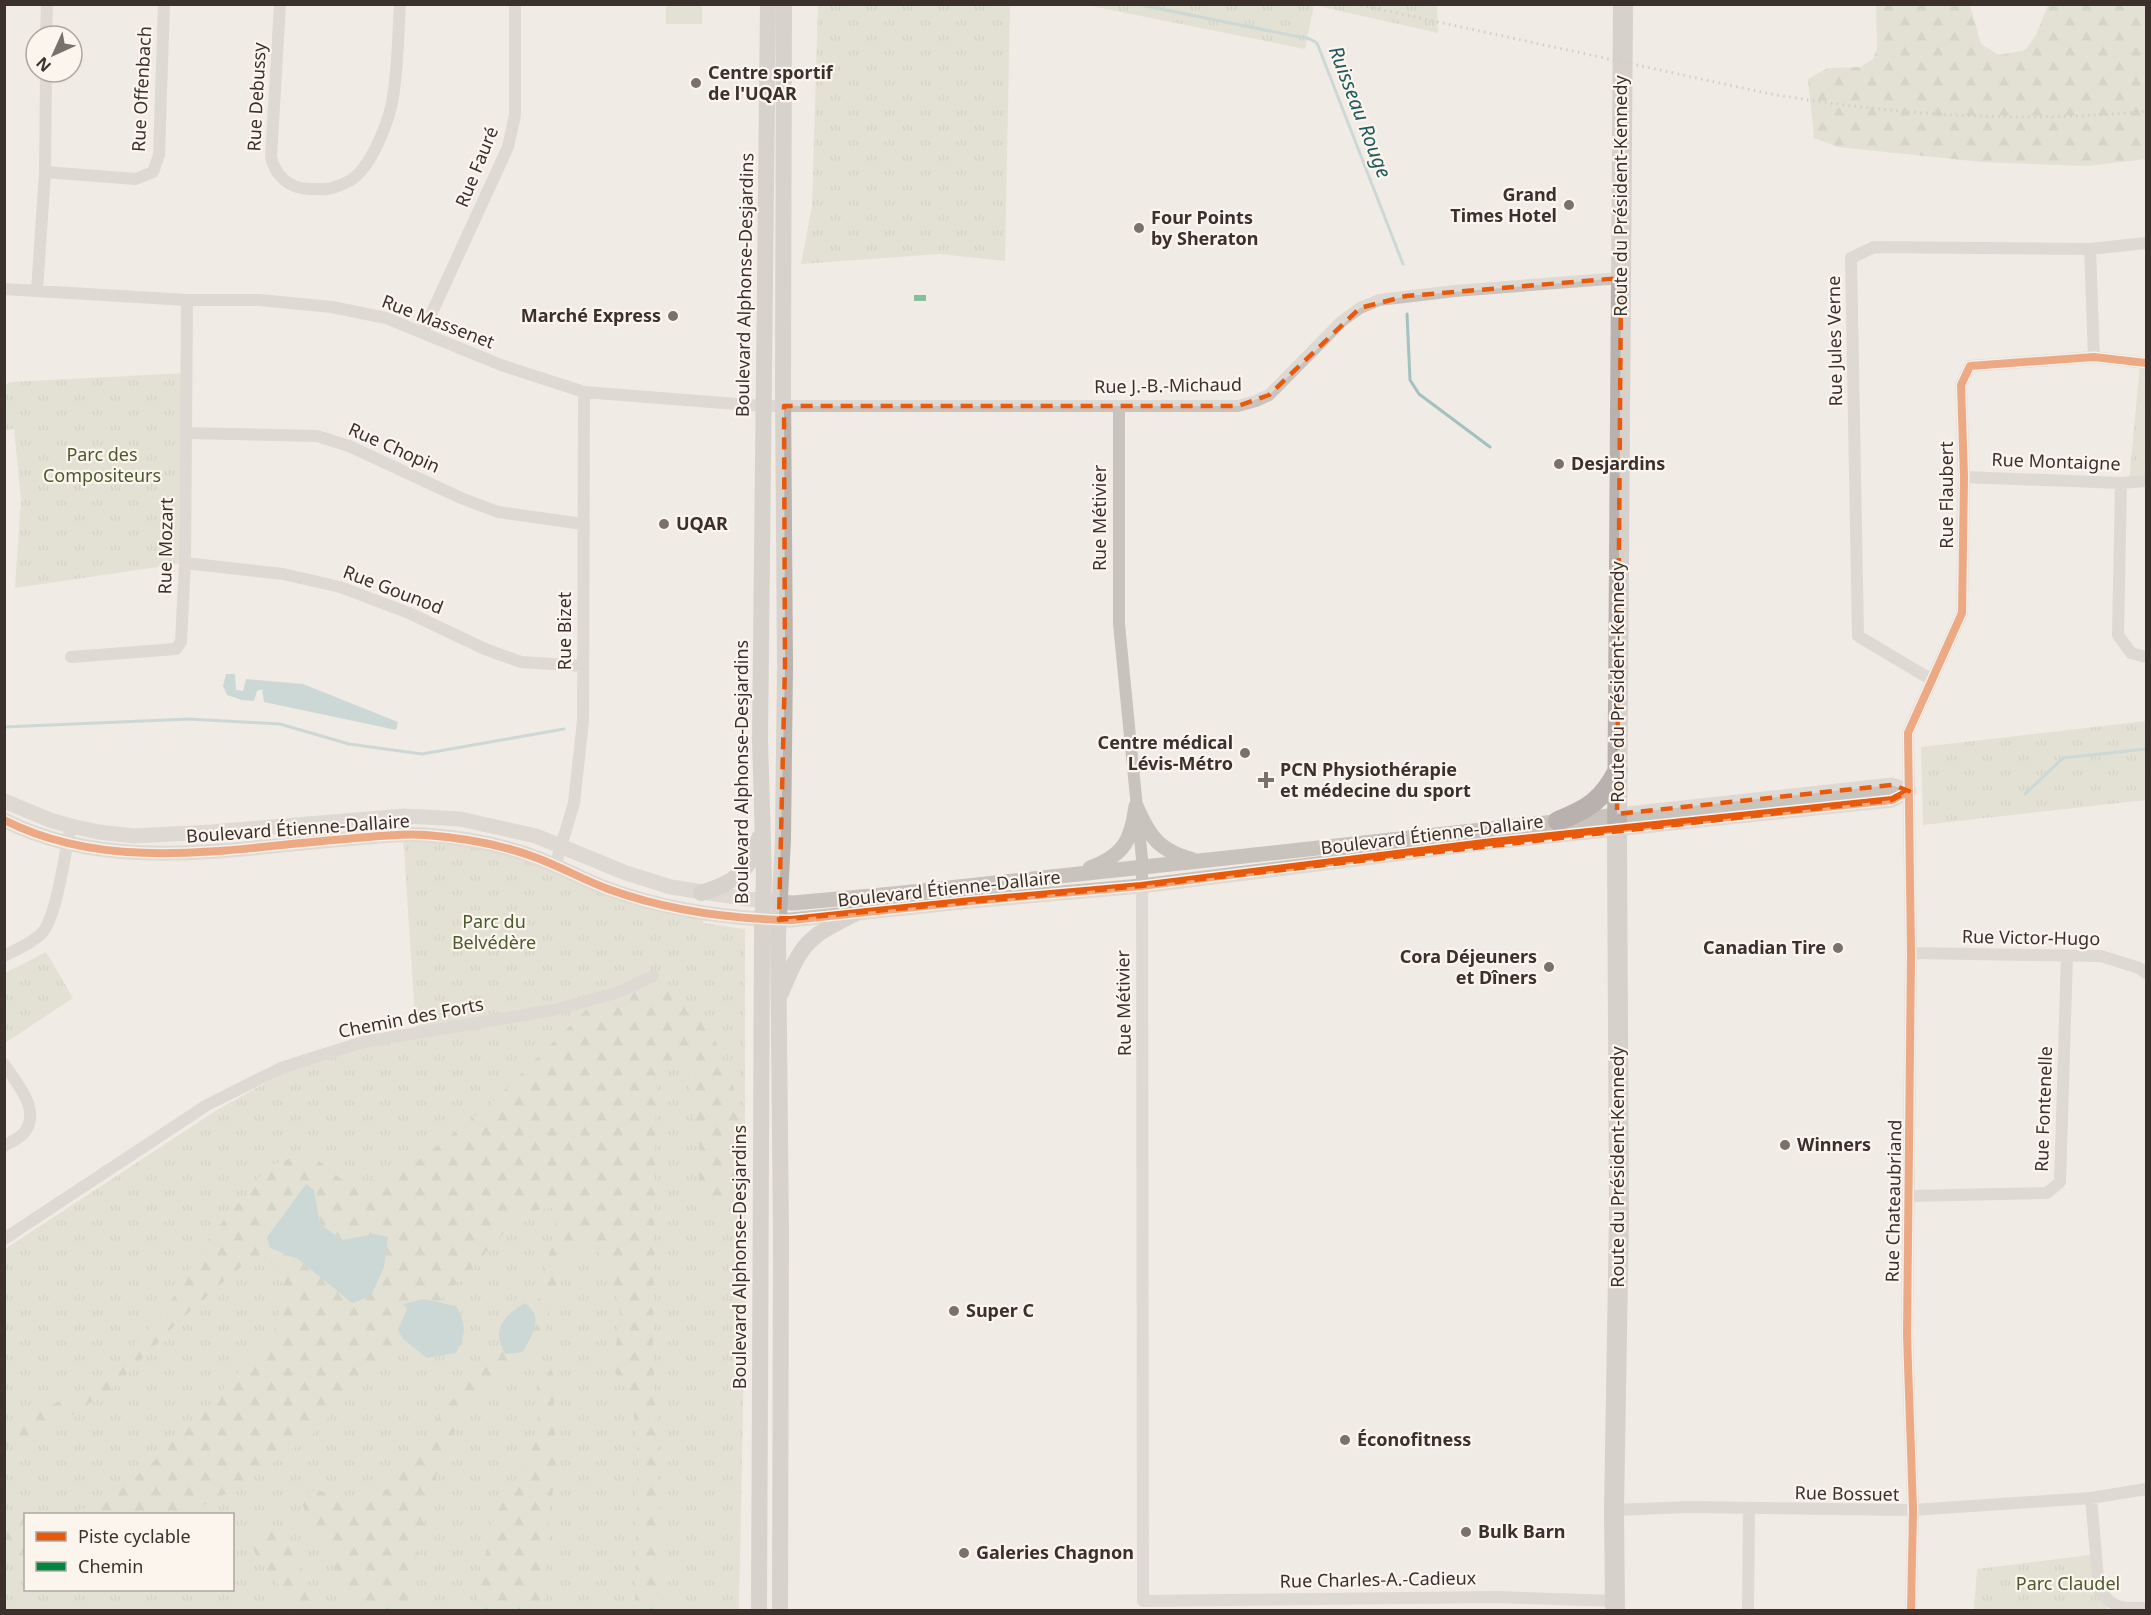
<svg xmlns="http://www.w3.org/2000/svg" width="2151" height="1615" font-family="'Noto Sans',sans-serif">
<defs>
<pattern id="grass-tufts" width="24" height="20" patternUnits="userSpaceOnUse" patternTransform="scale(1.5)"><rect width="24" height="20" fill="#d1d6bf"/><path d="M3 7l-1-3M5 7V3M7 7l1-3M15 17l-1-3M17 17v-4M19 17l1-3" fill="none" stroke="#b4b8a4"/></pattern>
<pattern id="forest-firs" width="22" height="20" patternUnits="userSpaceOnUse" patternTransform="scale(1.5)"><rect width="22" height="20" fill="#d1d6bf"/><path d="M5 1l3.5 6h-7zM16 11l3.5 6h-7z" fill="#b4b8a4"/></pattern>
</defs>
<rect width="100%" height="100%" fill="#f0ebe5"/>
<path fill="url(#grass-tufts)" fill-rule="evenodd" d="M818,5h192l-5,256 -65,-7 -139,10 11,-58z
M1086,5h351l1,28 -124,-28 -9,44z
M2146,363v118l-17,1 11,-118z
M187,373l-2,190 -170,25 6,-89 -7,-70 -9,1v-45l5,-3z
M2146,721v79l-223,25 -2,-78z
M403,834h7l145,32 148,46v11l42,6v376l-6,305h-734v-361l212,-139 66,-37 80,-31 53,-9zM26,1514h206v76h-206z
M46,952l27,46 -68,45v-70z
M2097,1554l10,46v10h-133l3,-41z"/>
<path fill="url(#forest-firs)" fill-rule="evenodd" d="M1876,5h94l11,39 18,11 26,-5 11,-15 12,-30h98v154l-59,7 -105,-4 -144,-15 -24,-9 -6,-59 20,-11 33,-1 12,-8 4,-10z
M637,986h35l28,31 16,25 18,47 11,63 -5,62 -25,3 -17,-20 2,-44 -13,-86 -12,-7 -12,7 -7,12 -3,275 11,256h-29l3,-155 -6,-57 -20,-30 9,-51 -13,-54 -16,-17 -17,2 -13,15 -21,83 -50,38 -23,21 -28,56 -37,149h-44l-50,-84 -9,-31 16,-5 42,11 31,-13 54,-77 56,-68 6,11 32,-29 -4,-16 15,-28 -3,-18 11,-25 -2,-31 -31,6 -84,89 -16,-3 -19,5 3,5 -9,21 5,9 -93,98 -74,51 -49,26h-129l39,-8 54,-42 70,-72 53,-61 7,-26 1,-29 -12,-15 -9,-2 -18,6 -65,57 -64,65 -61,41 -48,18v-18l84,-41 41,-36 41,-50 39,-64 59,-71 39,-14 38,31 30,-3 22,-8 20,-11 69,-54 106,-104zM314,1190l6,34 22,16 33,-6 -22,69 -55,-44z
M548,1366l5,7 3,97 -7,46 -5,94h-67v-18l17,-74 44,-80 -1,-52z
M5,1517l20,1v40l-20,3z
M260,1525l16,2 19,21 20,62h-26l-4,-17 -31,-41 -2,-19z"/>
<path fill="#d1d6bf" d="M666,5h36v19h-36z"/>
<path fill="#a1c2c1" d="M226,674h9l1,16 7,1 3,-12 57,5 95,38 -2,8 -132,-28 -2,-13 -5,2 -3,10 -12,-1 -15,-5 -4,-9z
M306,1184l8,6 6,34 22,16 33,-6 13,3 -4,30 -13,29 -19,7 -54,-44 -28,-11 -3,-11z
M423,1299l33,7c11,19 10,28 0,47l-29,5 -24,-19 -5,-9 9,-21 -4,-5z
M525,1303c20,16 7,31 -2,49l-18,2c-14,-24 -1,-39 20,-51z"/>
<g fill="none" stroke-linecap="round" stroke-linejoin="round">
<path stroke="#a1c2c1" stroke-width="3" d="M1136,4l174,35 7,4 86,221
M1407,314l3,66 9,14 71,53
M4,727l185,-8 91,5 69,20 73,10 142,-25
M2025,794l38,-36 83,-9"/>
<path stroke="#c9c3be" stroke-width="12" d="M280,4l-9,153c4,18 18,32 39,32 7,0 16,1 22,-1 10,-3 22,-8 28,-16 15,-16 30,-54 33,-75 5,-30 5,-62 7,-93
M46,36l1,-32
M45,172l91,7 17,-7 6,-17 5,-151
M2090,249l4,108
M4,289l183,11h72l73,7 54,11 115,47 83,27 178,14h476l18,-5 13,-6 73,-74 18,-13 19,-8 76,-9 166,-13
M37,291l8,-119 1,-100
M423,332l85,-185 7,-32v-111
M1119,406v218l23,235 1,742 354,-4 118,4
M186,433l131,3 32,10 112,52 37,14 85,12
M1964,477l157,6 25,-2
M2121,483l-3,152 13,18 15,4
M185,563l98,11 57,13 69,26 76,36 36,13 62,4
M71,657l105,-8 5,-7 4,-79 2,-263
M1932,680l-74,-44 -7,-378 23,-11 216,2 56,-6
M555,866l19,-63 9,-82 1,-329
M1911,953l190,3 38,12 7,5
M4,956c13,-7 27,-12 37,-22 16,-15 24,-84 30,-108
M4,1064c13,20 38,46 20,69 -4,5 -13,9 -20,13
M1910,1196l137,-3 13,-11 7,-226
M4,1239l203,-134 74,-37 82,-26 191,-32 65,-18 34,-16
M2091,1498l8,91c15,21 23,19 47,19
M1614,1510l75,-3 224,3 178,-12 55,-9
M1748,1610l1,-102
M1911,1610l2,-100 -6,-175 4,-382 -3,-220 54,-120 2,-136 -3,-92 9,-19 124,-9 52,6"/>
<path stroke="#c9c3be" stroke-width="15" d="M4,801l46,19 21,6 28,6 35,4 77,-4 193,-16 56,3 76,17 90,37 45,14 77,12 45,4 100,-9 306,-33 693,-76 17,6
M1137,808c13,30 23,43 56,52
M4,820c106,54 228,28 341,19 27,-2 54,-6 81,-4 39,3 75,9 111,23 24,9 47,22 71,31 58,21 121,30 183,31l180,-19 170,-15 343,-43 408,-43 17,-9
M1090,868c34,-13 41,-27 46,-62"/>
<path stroke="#bab3ae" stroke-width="16" d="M701,893c33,-10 49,-21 58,-55
M781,993c22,-51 24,-54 73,-79
M759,1610l3,-679 2,-54 -4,-137 8,-736
M780,1610l1,-375 -3,-300 5,-96 2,-173 -2,-275 1,-387"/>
<path stroke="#b8b1ad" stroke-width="20" d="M1558,821c30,-12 45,-21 60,-51
M1615,1610l-1,-100 5,-294 -2,-376 6,-836"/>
<path stroke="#b1aca8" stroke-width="3" stroke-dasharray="1.5 4.5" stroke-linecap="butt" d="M1355,4l411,89c126,22 253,31 380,18"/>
<path stroke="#00873e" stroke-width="6" stroke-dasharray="12 6" stroke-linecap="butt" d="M914,298h18"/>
<g stroke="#fbf5ee" stroke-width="11">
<path id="cycleway" d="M4,820c106,54 228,28 341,19 27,-2 54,-6 81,-4 39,3 75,9 111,23 24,9 47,22 71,31 58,21 121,30 183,31l180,-19 170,-15 343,-43 408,-43 17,-9
M1911,1610l2,-100 -6,-175 4,-382 -3,-220 54,-120 2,-136 -3,-92 9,-19 124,-9 52,6"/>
</g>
<use href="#cycleway" stroke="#e8590c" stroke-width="8"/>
</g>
<path d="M0 0H2151V1615H0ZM1621,278l-4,536 275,-29 17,6 -17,9 -751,86 -362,34 6,-254 -1,-260h454l31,-11 91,-87 46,-12z" fill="#f0ebe5" fill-opacity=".55" fill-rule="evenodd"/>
<path fill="none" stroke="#e8590c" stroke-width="4.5" stroke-dasharray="12 8" stroke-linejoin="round" d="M1621,278l-4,536 275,-29 17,6 -17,9 -751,86 -362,34 6,-254 -1,-260h454l31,-11 91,-87 46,-12z"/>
<g fill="#7a716c" stroke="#fbf5ee" stroke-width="2">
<circle cx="696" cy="83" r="6"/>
<circle cx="1569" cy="205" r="6"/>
<circle cx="1139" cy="228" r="6"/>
<circle cx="673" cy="316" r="6"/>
<circle cx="1559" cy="464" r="6"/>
<circle cx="664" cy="524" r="6"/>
<circle cx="1245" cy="753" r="6"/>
<path d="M1263 771h6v6h6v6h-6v6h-6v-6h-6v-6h6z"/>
<circle cx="1838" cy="948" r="6"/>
<circle cx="1549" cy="967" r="6"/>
<circle cx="1785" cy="1145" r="6"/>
<circle cx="954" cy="1311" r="6"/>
<circle cx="1345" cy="1440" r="6"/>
<circle cx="1466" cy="1532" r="6"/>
<circle cx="964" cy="1553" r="6"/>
</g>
<g text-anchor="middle" stroke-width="4.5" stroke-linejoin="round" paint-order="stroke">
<g font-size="18" font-weight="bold" fill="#3b302b" stroke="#fbf5ee" text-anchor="start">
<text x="708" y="79">Centre sportif<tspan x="708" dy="21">de l'UQAR</tspan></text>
<text x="1557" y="201" text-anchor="end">Grand<tspan x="1557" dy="21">Times Hotel</tspan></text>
<text x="1151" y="224">Four Points<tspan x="1151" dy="21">by Sheraton</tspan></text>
<text x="661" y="322" text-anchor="end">Marché Express</text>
<text x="1571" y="470">Desjardins</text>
<text x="676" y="530">UQAR</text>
<text x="1233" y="749" text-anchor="end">Centre médical<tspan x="1233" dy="21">Lévis-Métro</tspan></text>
<text x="1280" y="776">PCN Physiothérapie<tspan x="1280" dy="21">et médecine du sport</tspan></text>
<text x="1826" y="954" text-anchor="end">Canadian Tire</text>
<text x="1537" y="963" text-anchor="end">Cora Déjeuners<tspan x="1537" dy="21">et Dîners</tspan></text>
<text x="1797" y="1151">Winners</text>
<text x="966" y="1317">Super C</text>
<text x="1357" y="1446">Éconofitness</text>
<text x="1478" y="1538">Bulk Barn</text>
<text x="976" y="1559">Galeries Chagnon</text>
</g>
<g font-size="18" fill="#3b302b" stroke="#fbf5ee">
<text transform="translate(142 89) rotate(-87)" y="6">Rue Offenbach</text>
<text transform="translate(257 97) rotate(-87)" y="6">Rue Debussy</text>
<text transform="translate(477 167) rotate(-68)" y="6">Rue Fauré</text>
<text transform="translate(1621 196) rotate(-90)" y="6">Route du Président-Kennedy</text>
<text transform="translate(745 285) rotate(-89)" y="6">Boulevard Alphonse-Desjardins</text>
<text transform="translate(438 322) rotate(21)" y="6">Rue Massenet</text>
<text transform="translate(1835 341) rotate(-91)" y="6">Rue Jules Verne</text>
<text transform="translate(1168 386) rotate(-1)" y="6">Rue J.-B.-Michaud</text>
<text transform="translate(394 448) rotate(24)" y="6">Rue Chopin</text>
<text transform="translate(2056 462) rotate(2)" y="6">Rue Montaigne</text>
<text transform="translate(1947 495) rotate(-90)" y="6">Rue Flaubert</text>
<text transform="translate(1100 518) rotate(-90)" y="6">Rue Métivier</text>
<text transform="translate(166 546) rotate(-89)" y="6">Rue Mozart</text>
<text transform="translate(393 590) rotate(21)" y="6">Rue Gounod</text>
<text transform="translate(565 631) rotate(-90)" y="6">Rue Bizet</text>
<text transform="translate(1618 682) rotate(-90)" y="6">Route du Président-Kennedy</text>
<text transform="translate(742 772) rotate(-90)" y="6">Boulevard Alphonse-Desjardins</text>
<text transform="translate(298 829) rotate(-4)" y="6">Boulevard Étienne-Dallaire</text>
<text transform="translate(1432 835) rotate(-7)" y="6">Boulevard Étienne-Dallaire</text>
<text transform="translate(949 889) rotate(-6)" y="6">Boulevard Étienne-Dallaire</text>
<text transform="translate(2031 938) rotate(1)" y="6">Rue Victor-Hugo</text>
<text transform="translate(1124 1003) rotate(-91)" y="6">Rue Métivier</text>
<text transform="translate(411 1018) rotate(-11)" y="6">Chemin des Forts</text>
<text transform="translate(2044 1109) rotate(-88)" y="6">Rue Fontenelle</text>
<text transform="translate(1618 1167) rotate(-90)" y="6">Route du Président-Kennedy</text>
<text transform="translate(1894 1201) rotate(-89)" y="6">Rue Chateaubriand</text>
<text transform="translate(740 1257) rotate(-90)" y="6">Boulevard Alphonse-Desjardins</text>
<text transform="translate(1847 1494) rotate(1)" y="6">Rue Bossuet</text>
<text transform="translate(1378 1580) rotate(-1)" y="6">Rue Charles-A.-Cadieux</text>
</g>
<g font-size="18" fill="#4a5a2e" stroke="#fbf5ee">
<text x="102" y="461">Parc des<tspan x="102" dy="21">Compositeurs</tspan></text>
<text x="494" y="928">Parc du<tspan x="494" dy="21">Belvédère</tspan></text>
<text x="2068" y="1590">Parc Claudel</text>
</g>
<g font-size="20" font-style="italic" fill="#1f5a5e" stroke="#fbf5ee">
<text transform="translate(1360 112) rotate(69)" y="7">Ruisseau Rouge</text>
</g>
</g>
<rect width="2151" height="1615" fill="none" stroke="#3b302b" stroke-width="12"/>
<rect x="24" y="1513" width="210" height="78" fill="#fbf5ee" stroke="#aea6a0" stroke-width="1.5"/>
<rect x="36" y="1532" width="30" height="9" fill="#e8590c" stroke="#aea6a0" stroke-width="1.5"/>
<text x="78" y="1543" font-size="18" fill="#3b302b">Piste cyclable</text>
<rect x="36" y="1562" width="30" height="9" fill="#00873e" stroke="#aea6a0" stroke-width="1.5"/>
<text x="78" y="1573" font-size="18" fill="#3b302b">Chemin</text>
<g transform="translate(54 54) rotate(225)"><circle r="28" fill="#fbf5ee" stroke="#aea6a0" stroke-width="1.5"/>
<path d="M0-4.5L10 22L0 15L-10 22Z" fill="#7a716c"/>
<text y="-9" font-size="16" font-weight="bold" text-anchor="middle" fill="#3b302b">N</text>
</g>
</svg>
